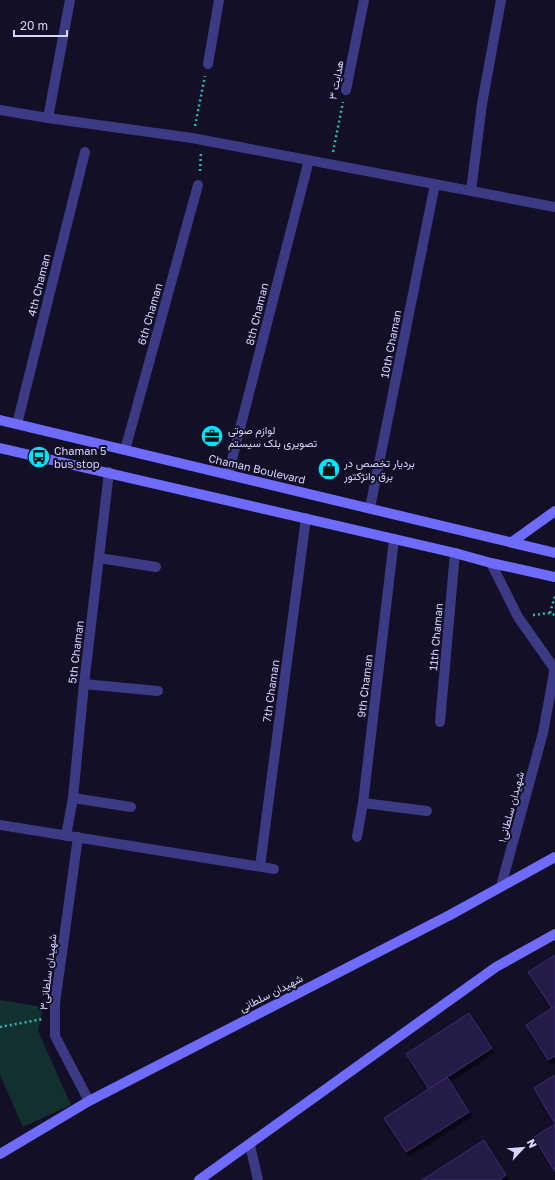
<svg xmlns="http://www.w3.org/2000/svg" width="555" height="1180" font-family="'Golos Text',Vazirmatn,sans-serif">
<defs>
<filter id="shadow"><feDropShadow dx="2.5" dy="4.5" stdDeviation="1" flood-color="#0009"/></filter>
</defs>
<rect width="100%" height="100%" fill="#130f26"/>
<path fill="#12302f" d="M0,1000l43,7 -5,24 33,74 -48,22 -23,-52z"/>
<path fill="#241b47" stroke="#3b2d73" filter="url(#shadow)" d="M555,955v51l-3,2 -24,-36z
M555,1006v50l-7,4 -22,-35z
M469,1013l23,35 -63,41 -23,-35z
M555,1075v49l-21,-36z
M447,1077l22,35 -63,40 -22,-34z
M555,1124v48l-21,-35z
M484,1140l22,35 -7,5h-77z"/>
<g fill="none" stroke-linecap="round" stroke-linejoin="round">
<path stroke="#2fb8b0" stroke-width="2.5" stroke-dasharray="2 3" stroke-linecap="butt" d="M195,126l10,-50
M333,152l10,-50
M200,171l1,-19
M550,613l5,-17
M533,615l17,-2 5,2
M0,1027l43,-8"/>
<path stroke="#3d3a85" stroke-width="10" d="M208,64l11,-64
M346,90l18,-90
M0,110l48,8 144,20 363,69
M48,118l22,-118
M471,191l11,-87 19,-104
M17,424l68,-272
M125,450l73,-265
M228,475l81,-315
M370,508l65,-324
M99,558l57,9
M491,563l27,54 36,51
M84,684l74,7
M440,722l15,-169
M73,798l58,9
M363,803l64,8
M0,825l274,44
M66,836l7,-38 11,-114 25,-212
M78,837l-23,166v33l34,65
M357,837l6,-34 31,-264
M260,866l46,-348
M501,886l42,-153 12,-66
M250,1145l8,35"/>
<path stroke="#6f6bff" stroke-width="10" d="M0,420l555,133
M0,448l455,105 36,10 64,14
M512,542l43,-31
M0,1154l89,-53 361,-186 105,-58
M199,1180l297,-213 59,-33"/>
</g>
<defs>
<g id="office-disc" transform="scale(1.15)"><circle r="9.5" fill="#00e5ff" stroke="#130f26"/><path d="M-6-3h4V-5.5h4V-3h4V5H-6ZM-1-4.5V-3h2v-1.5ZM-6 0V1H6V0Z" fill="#111"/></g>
<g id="bus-disc" transform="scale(1.15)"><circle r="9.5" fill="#00e5ff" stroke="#130f26"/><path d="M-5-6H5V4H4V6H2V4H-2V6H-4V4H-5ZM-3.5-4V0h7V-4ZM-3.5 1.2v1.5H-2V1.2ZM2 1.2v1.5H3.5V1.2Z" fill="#111"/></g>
<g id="shop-disc" transform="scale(1.15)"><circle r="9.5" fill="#00e5ff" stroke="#130f26"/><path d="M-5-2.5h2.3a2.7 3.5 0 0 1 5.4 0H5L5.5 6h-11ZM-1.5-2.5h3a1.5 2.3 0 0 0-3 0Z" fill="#111"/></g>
</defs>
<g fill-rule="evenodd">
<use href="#office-disc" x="212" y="436"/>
<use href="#bus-disc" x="39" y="457"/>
<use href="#shop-disc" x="329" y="469"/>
</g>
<g text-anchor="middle" stroke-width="4" stroke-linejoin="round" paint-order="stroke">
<g font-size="11" fill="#d9d4ff" stroke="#130f26">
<text transform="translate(336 80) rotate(-79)" y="4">هدایت ۳</text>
<text transform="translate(39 285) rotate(-76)" y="4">4th Chaman</text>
<text transform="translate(150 314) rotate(-74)" y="4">6th Chaman</text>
<text transform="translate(257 314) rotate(-76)" y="4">8th Chaman</text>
<text transform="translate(391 344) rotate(-79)" y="4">10th Chaman</text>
<text transform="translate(257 469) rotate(13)" y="4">Chaman Boulevard</text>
<text transform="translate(436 637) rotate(-85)" y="4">11th Chaman</text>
<text transform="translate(76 652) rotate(-83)" y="4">5th Chaman</text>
<text transform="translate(365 686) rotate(-83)" y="4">9th Chaman</text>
<text transform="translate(271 691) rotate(-82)" y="4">7th Chaman</text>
<text transform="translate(511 807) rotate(-75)" y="4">شهیدان سلطانی۱</text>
<text transform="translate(48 972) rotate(-83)" y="4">شهیدان سلطانی۳</text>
<text transform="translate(271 993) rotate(-27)" y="4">شهیدان سلطانی</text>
</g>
<g font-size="11" fill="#d9d4ff" stroke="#130f26" text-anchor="start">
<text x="228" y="434">لوازم صوتی<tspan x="228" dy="13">تصویری بلک سیستم</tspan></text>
<text x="54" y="455">Chaman 5<tspan x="54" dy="13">bus stop</tspan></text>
<text x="344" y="467">بردیار تخصص در<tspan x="344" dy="13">برق وانژکتور</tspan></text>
</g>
</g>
<g transform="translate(523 1148) rotate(64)" stroke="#130f26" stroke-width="3" paint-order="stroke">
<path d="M0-3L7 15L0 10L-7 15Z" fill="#d9d4ff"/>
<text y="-6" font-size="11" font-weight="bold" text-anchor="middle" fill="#d9d4ff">N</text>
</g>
<path d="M14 30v6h53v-6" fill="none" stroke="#d9d4ff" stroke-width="2"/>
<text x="20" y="30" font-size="12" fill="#d9d4ff" stroke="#130f26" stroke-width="3" paint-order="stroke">20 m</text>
</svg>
